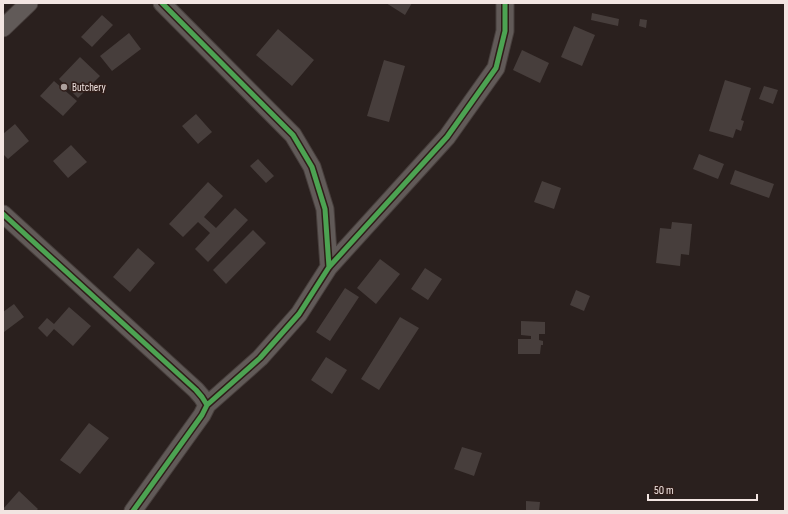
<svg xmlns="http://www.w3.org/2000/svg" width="788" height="514" font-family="'Sofia Sans Condensed',sans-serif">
<rect width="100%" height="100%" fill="#2a201e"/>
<path fill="#473e3c" d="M386,3h26l-7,12z
M592,13l27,6 -1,7 -27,-6z
M102,15l11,10 -21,22 -11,-10z
M640,19l7,1 -1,8 -7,-2z
M574,26l21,9 -13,31 -21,-9z
M278,29l36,31 -22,26 -36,-31z
M129,33l12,16 -29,22 -12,-15z
M522,50l27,13 -9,20 -27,-13z
M80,57l20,19 -22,22 -19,-19z
M384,60l21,6 -16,56 -22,-6z
M725,80l26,8 -10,32 3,1 -3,10 -5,-2 -3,9 -24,-7z
M54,81l23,20 -14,15 -23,-20z
M764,86l14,4 -5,14 -14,-5z
M196,114l16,18 -14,12 -16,-18z
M15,124l14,17 -21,18 -5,-5v-20z
M71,145l16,17 -19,16 -15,-17z
M699,154l25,10 -6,15 -25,-10z
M258,159l16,17 -8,7 -16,-17z
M735,170l39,14 -5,14 -39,-14z
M542,181l19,7 -7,21 -20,-7z
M208,182l15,14 -19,21 12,11 19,-20 13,12 -40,42 -13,-13 15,-16 -12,-11 -15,15 -14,-13z
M672,222l20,2 -3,31 -8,-1 -1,12 -24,-3 4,-35 11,1z
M253,230l13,13 -40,41 -13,-14z
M138,248l17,15 -25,29 -17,-15z
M380,259l20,15 -24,30 -19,-16z
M425,268l17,11 -14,21 -17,-11z
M345,288l14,9 -29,44 -14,-9z
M576,290l14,6 -6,15 -14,-6z
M14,304l10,13 -20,15 -1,-20z
M69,307l22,19 -18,20 -19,-17 -7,8 -9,-9 9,-10 7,6z
M400,317l19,11 -40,62 -18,-11z
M521,321l24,1v12h-6v6l4,1v4h-2l-1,9h-22v-15h13v-3l-10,-1z
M326,357l21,13 -15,24 -21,-14z
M89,423l20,15 -29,36 -20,-14z
M462,447l20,6 -8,23 -20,-7z
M19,491l19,18 -2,2h-33v-2z
M526,501l14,1 -1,9h-13z"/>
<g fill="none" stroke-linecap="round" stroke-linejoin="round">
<g stroke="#473e3c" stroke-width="19">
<path id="street" d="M162,3l131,132 19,32 13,42 4,58
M3,28l26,-25
M3,214l193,176 6,7 5,8
M133,511l69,-96 5,-10 53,-47 39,-44 30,-47 118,-130 49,-69 9,-37v-28"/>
</g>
<use href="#street" stroke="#615a58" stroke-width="17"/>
<g stroke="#2f1d19" stroke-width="8">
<path id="cycleway" d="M162,3l131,132 19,32 13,42 4,58
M3,214l193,176 6,7 5,8
M133,511l69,-96 5,-10 53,-47 39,-44 30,-47 118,-130 49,-69 9,-37v-28"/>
</g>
<use href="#cycleway" stroke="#4ca352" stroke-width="5"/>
</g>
<circle fill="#aca09d" stroke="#2f1d19" stroke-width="1.5" cx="64" cy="87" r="4"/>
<g text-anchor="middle" stroke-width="3.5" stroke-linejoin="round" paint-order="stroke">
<g font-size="11" fill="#f2e5e2" stroke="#2f1d19" text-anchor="start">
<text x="72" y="91">Butchery</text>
</g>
</g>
<rect width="788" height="514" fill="none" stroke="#f2e5e2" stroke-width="8"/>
<path d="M648 494v6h109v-6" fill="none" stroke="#f2e5e2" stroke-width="2"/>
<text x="654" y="494" font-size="12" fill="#f2e5e2" stroke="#2f1d19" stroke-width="3" paint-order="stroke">50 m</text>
</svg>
